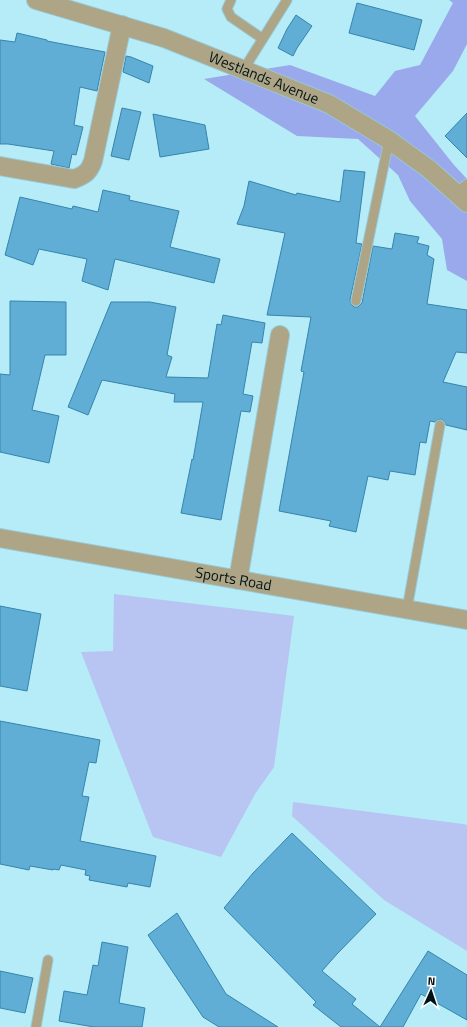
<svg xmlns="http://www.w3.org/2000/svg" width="467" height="1027" font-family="'Titillium Web',sans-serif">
<rect width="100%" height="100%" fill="#b5ecf8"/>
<path fill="#b8c4f1" d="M114,594l180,22 -20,151 -19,27 -34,63 -68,-20 -72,-185 32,-1z
M293,802l170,22 4,1v126l-83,-51 -92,-84z"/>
<path fill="#99a9ec" d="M449,0h18v44l-14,27 -38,45 39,49 13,14v102l-20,-11 -5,-31 -32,-38 -12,-26 -40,-36 -61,-3 -93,-57 86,-14 85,31 20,-25 25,-6 33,-62z"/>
<path fill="#60add6" stroke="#3685ac" d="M357,3l65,17 -8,30 -65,-17z
M296,15l16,11 -15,22 -4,8 -15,-8 9,-19z
M17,33l30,7v1l58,11 -8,39 -17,-4 -6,38 9,2 -7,28 -4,-1 -3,14 -18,-4 3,-13 -46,-7h-8v-104l15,2z
M126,56l5,1 22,9 -4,17 -26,-11z
M122,108l19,4 -12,48 -18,-4z
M467,113v45l-22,-22z
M153,114l52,11 4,24 -49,8z
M344,170l21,2 -9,71 6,1 -12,56 2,5 2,2h4l4,-4 11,-57 19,3 3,-16 24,4 -2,6 12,3 -2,9 7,4 -7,45 40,6v43l-11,-1 -13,30 24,5v43l-21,-5 -2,-4 -3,-2 -3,1 -3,2 -5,-1 -4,22 -6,-1 -5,33 -25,-4 -2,9 -20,-4 -12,56 -27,-6 2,-5 -52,-10 25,-139 -3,-1 10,-54 -44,-2 18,-82 -48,-9 7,-18 5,-25 47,14 1,-2 43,9z
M103,190l27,6 -1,4 50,11 -9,36 50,12 -6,24 -99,-24 -7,31 -26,-9 5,-22 -48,-10 -6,16 -28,-10 15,-58 52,12 1,-3 25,6z
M10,301l56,1v53h-21l-13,55 27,6 -10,47 -49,-11v-78l10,1z
M111,302h39l26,5 -9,48 5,2 -6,20 42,1 9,-54 4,1 2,-10 42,8 -3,20 -10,-1 -9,52 10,2 -3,16 -9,-1 -20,109 -40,-7 11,-54 1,1 10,-58h-29l1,-8 -73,-14 -14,35 -20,-8z
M0,606l41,8 -14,77 -27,-5z
M0,721l100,19 -4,23 -7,-1 -7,34 7,1 -9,44 76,15 -6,31 -22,-4 -1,4 -38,-7 1,-4 -5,-1 1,-5 -25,-5 -2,5 -6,-1v1l-23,-4 -1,4 -29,-6z
M292,833l84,81 -39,40 -15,17 34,28 -4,5 28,23 48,-76 39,24v45l-46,-26 -18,33h-62l-28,-22 3,-3 -92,-94 29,-35z
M177,913l49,81 52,33h-59l-16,-10 -55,-82z
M102,942l26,5 -9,56 26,5 -3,19h-48l-35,-6 5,-30 23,4 6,-30 5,1z
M0,971l33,7 -8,35 -25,-5z"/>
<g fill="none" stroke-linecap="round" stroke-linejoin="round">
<g stroke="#98c9d4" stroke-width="11">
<path id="service" d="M231,0l-4,9 4,8 32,22
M244,69l43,-69
M456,193l11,-9
M356,301l33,-161
M407,609l33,-184
M36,1027l12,-67"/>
</g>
<g stroke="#98c9d4" stroke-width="20">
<g id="minor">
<path id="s1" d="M36,0l128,38 165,66 60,36 40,29 38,34"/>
<path d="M0,166l74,13c11,-4 15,-7 19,-18l29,-136"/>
<path id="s2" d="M0,538l467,82"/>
<path d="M238,580l42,-245"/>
</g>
</g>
<use href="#service" stroke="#aea586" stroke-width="9"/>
<use href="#minor" stroke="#aea586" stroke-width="18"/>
</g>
<g text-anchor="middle" stroke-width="3" stroke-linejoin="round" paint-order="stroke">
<g font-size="15" fill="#011317" stroke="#fff">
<text dy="5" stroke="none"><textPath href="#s1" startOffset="241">Westlands Avenue</textPath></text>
<text dy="5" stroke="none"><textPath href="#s2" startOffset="237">Sports Road</textPath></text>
</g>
</g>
<g transform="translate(431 991) rotate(3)" stroke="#ffffff" stroke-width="3" paint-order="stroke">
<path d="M0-3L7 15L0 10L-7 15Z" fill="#011317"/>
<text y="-6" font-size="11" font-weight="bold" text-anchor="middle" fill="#011317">N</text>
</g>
</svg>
